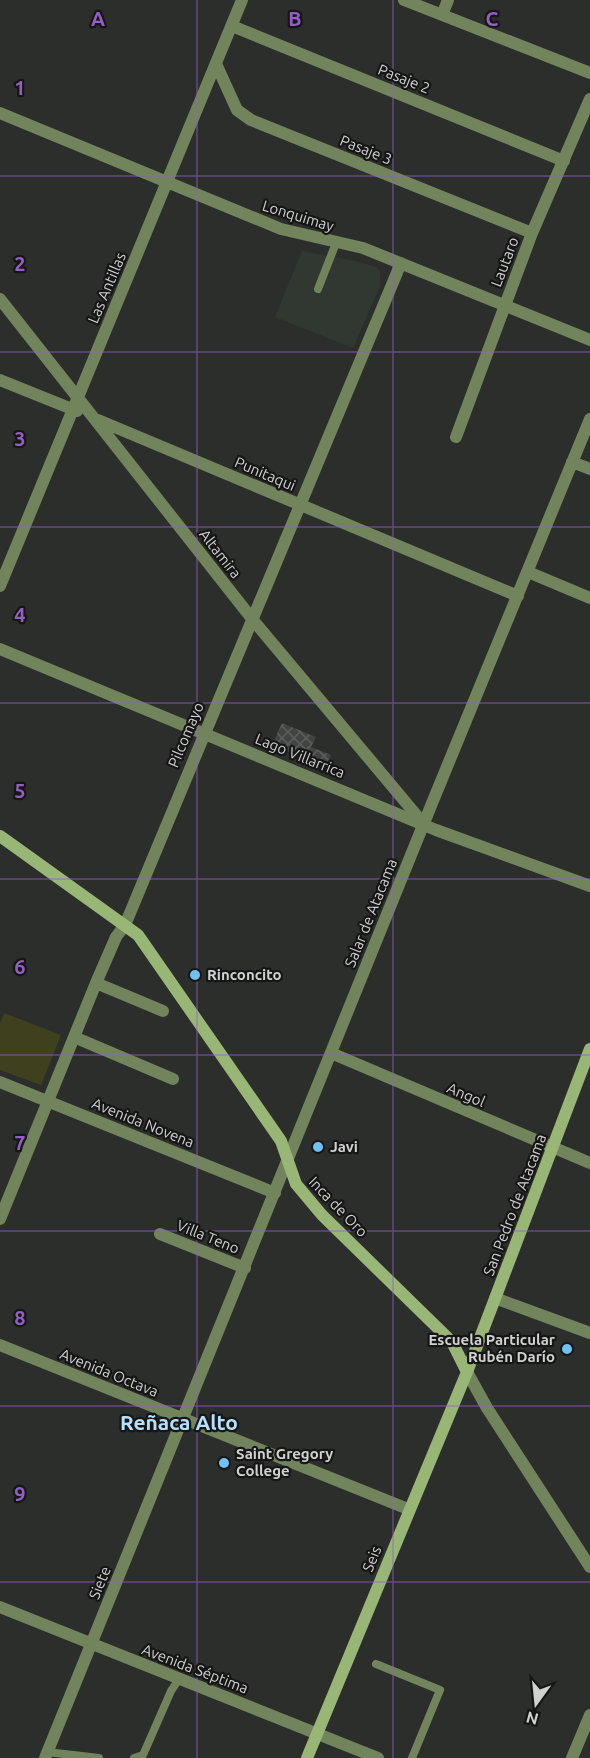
<svg xmlns="http://www.w3.org/2000/svg" width="590" height="1758" font-family="Ubuntu,sans-serif">
<defs>
<pattern id="building-cross-hatch" width="8" height="8" patternUnits="userSpaceOnUse" patternTransform="scale(1.5)"><rect width="8" height="8" fill="#414442"/><path d="M0 0l8 8M0 8l8-8" fill="none" stroke="#5b5e5c"/></pattern>
</defs>
<rect width="100%" height="100%" fill="#2c2e2c"/>
<path fill="#313832" d="M302,251l53,10 21,6 4,4v15l-27,62 -78,-31z"/>
<path fill="#3f401d" d="M4,1013l57,22 -20,50 -41,-15v-47z"/>
<path fill="url(#building-cross-hatch)" d="M282,723l34,14 -5,10 20,8 -5,12 -54,-22z"/>
<g fill="none" stroke-linecap="round" stroke-linejoin="round">
<path stroke="#72845c" stroke-width="8" d="M318,289l18,-46
M376,1664l64,26 -28,68
M47,1752l52,6
M134,1758l9,-3 28,-64 8,-12"/>
<path stroke="#72845c" stroke-width="12" d="M404,0l186,73
M442,15l6,-15
M232,26l332,135
M217,66l20,44 14,10 281,113
M0,113l281,116 82,19 227,92
M0,299l253,321 170,203
M0,380l77,31
M98,420l420,176
M456,437l76,-204 58,-134
M572,462l18,7
M528,572l62,26
M0,586l242,-586
M0,649l436,181 154,56
M96,983l67,28
M74,1037l99,42
M331,1053l259,110
M0,1082l275,111
M0,1219l96,-236 20,-46 9,-12 276,-662
M160,1234l85,34
M495,1298l95,35
M0,1345l408,164
M467,1372l20,36 103,159
M0,1607l378,151
M45,1758c182,-446 360,-894 545,-1339
M572,1758l18,-43"/>
<path stroke="#98b675" stroke-width="12" d="M0,836l138,99 143,206 15,43 26,31 130,127 15,30
M307,1758l160,-386 123,-323"/>
</g>
<path fill="none" stroke="#945ec4" stroke-width="1.5" stroke-opacity="0.55" d="M197,0v1758M393,0v1758M0,176h590M0,352h590M0,527h590M0,703h590M0,879h590M0,1055h590M0,1231h590M0,1406h590M0,1582h590"/>
<g fill="#70c1f4" stroke="#151615" stroke-width="2">
<circle cx="195" cy="975" r="6"/>
<circle cx="318" cy="1147" r="6"/>
<circle cx="567" cy="1349" r="6"/>
<circle cx="224" cy="1463" r="6"/>
</g>
<g text-anchor="middle" stroke-width="4.5" stroke-linejoin="round" paint-order="stroke">
<g font-size="15" fill="#d0d1d0" stroke="#151615">
<text transform="translate(404 79) rotate(22)" y="5">Pasaje 2</text>
<text transform="translate(366 150) rotate(22)" y="5">Pasaje 3</text>
<text transform="translate(298 216) rotate(17)" y="5">Lonquimay</text>
<text transform="translate(505 262) rotate(-69)" y="5">Lautaro</text>
<text transform="translate(107 288) rotate(-67)" y="5">Las Antillas</text>
<text transform="translate(265 474) rotate(23)" y="5">Punitaqui</text>
<text transform="translate(220 554) rotate(52)" y="5">Altamira</text>
<text transform="translate(186 735) rotate(-67)" y="5">Pilcomayo</text>
<text transform="translate(300 756) rotate(22)" y="5">Lago Villarrica</text>
<text transform="translate(371 913) rotate(-68)" y="5">Salar de Atacama</text>
<text transform="translate(466 1095) rotate(23)" y="5">Angol</text>
<text transform="translate(143 1123) rotate(22)" y="5">Avenida Novena</text>
<text transform="translate(515 1205) rotate(-69)" y="5">San Pedro de Atacama</text>
<text transform="translate(338 1207) rotate(46)" y="5">Inca de Oro</text>
<text transform="translate(208 1237) rotate(22)" y="5">Villa Teno</text>
<text transform="translate(109 1373) rotate(22)" y="5">Avenida Octava</text>
<text transform="translate(372 1559) rotate(-68)" y="5">Seis</text>
<text transform="translate(100 1583) rotate(-68)" y="5">Siete</text>
<text transform="translate(195 1669) rotate(21)" y="5">Avenida Séptima</text>
</g>
<g font-size="15" font-weight="bold" fill="#d0d1d0" stroke="#151615" text-anchor="start">
<text x="207" y="980">Rinconcito</text>
<text x="330" y="1152">Javi</text>
<text x="555" y="1345" text-anchor="end">Escuela Particular<tspan x="555" dy="17">Rubén Darío</tspan></text>
<text x="236" y="1459">Saint Gregory<tspan x="236" dy="17">College</tspan></text>
</g>
<g font-size="21" font-weight="bold" fill="#b6e1fe" stroke="#151615">
<text x="179" y="1430">Reñaca Alto</text>
</g>
</g>
<g font-size="20" text-anchor="middle" font-weight="bold" fill="#945ec4" stroke="#151615" stroke-width="4.5" stroke-linejoin="round" paint-order="stroke">
<text x="98" y="26">A</text>
<text x="295" y="26">B</text>
<text x="492" y="26">C</text>
<text x="20" y="95">1</text>
<text x="20" y="271">2</text>
<text x="20" y="446">3</text>
<text x="20" y="622">4</text>
<text x="20" y="798">5</text>
<text x="20" y="974">6</text>
<text x="20" y="1150">7</text>
<text x="20" y="1325">8</text>
<text x="20" y="1501">9</text>
</g>
<g transform="translate(536 1704) rotate(195)" stroke="#151615" stroke-width="4.5" paint-order="stroke">
<path d="M0-4.5L10 22L0 15L-10 22Z" fill="#d0d1d0"/>
<text y="-9" font-size="16" font-weight="bold" text-anchor="middle" fill="#d0d1d0">N</text>
</g>
</svg>
